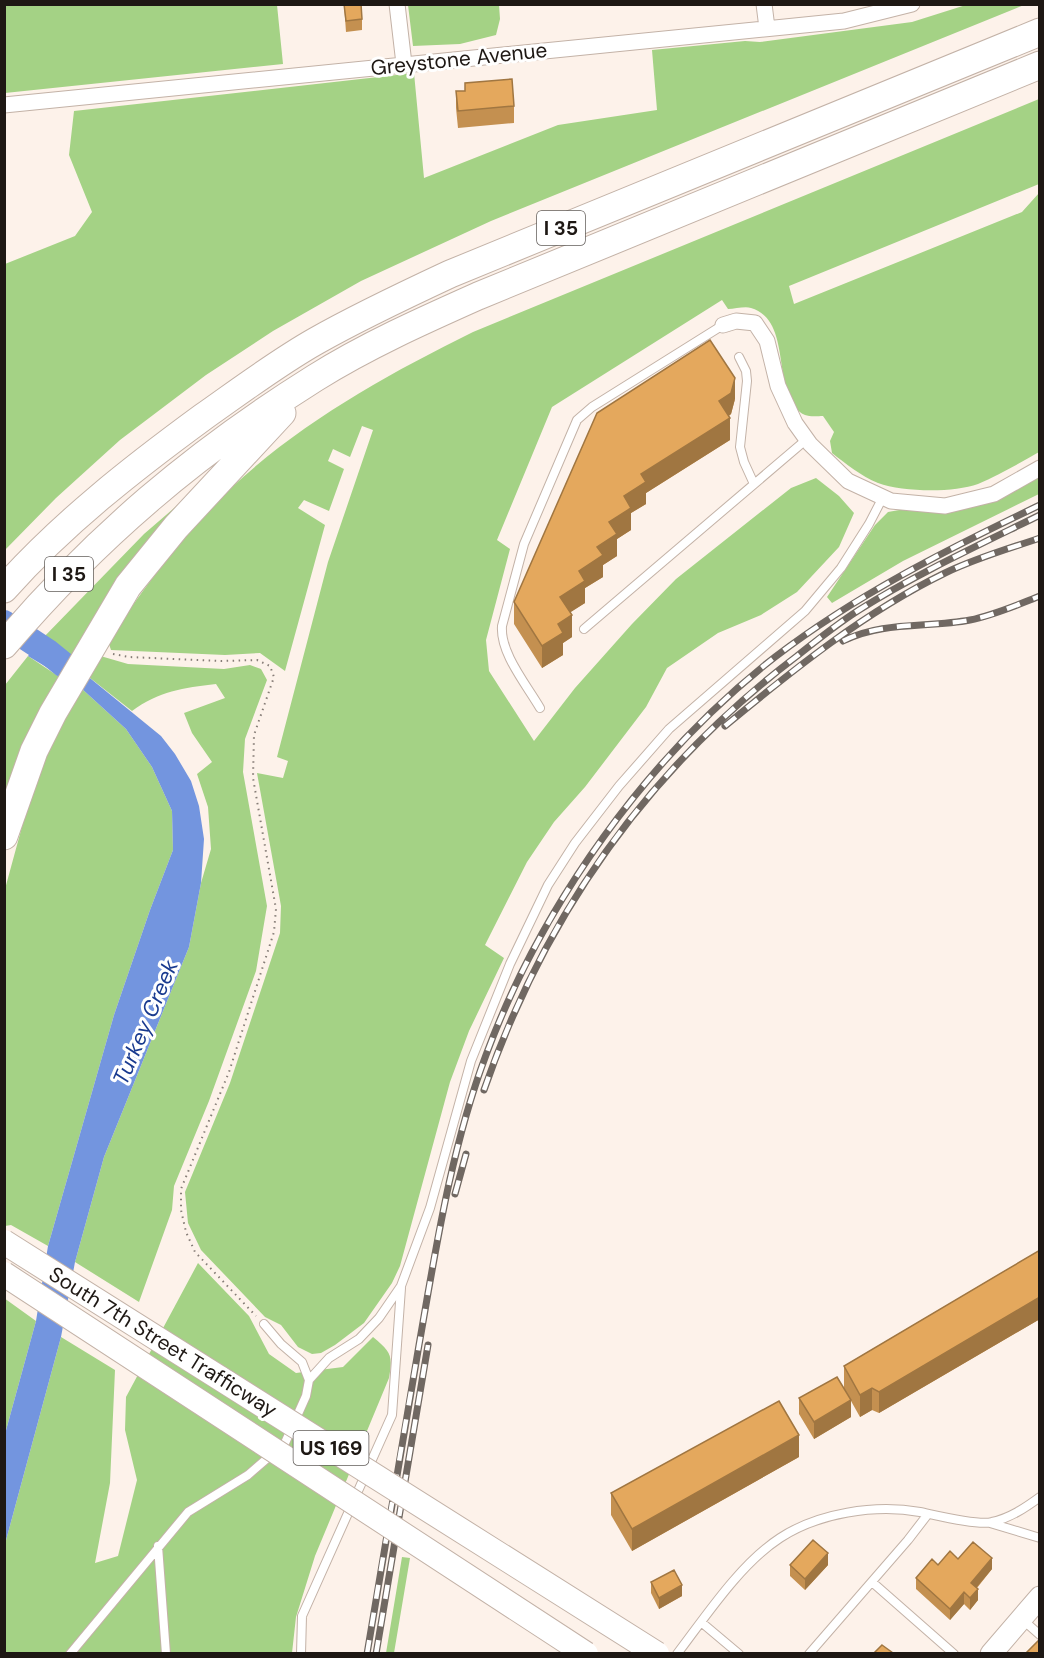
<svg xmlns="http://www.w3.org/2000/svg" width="1044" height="1658" font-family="'DM Sans',sans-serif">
<rect width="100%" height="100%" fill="#fdf2ea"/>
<path fill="#a4d285" d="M5,4l272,1 6,59 -278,29z
M969,4l55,1 -533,216 -130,60 -88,50 -67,44 -86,65 -64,58 -51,52v-286l70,-28 17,-24 -23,-57 5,-44 340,-38 10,105 134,-53 99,-15 -5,-60 93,-9 15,1 152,-20z
M408,5h91l1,14 -4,16 -36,9 -47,2z
M1039,99v85l-250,102 5,18 228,-92 17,-19v259c-19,11 -40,23 -61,32 -25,9 -75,8 -100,-1 -17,-7 -32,-19 -46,-30l-2,-12 4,-9 -11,-16c-5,0 -13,1 -18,-1 -36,-17 -10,-94 -54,-107 -6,-2 -16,1 -23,1l-6,-9 -170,107 -55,133 13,9 -24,91 3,31 45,70 41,-53 57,-64 44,-45 115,-91 25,-10 23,18 15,17 -15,34 -42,45 -36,23 -43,18 -51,35 -21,39 -61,80 -31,35 -27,40 -42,83 19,13 -35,73 -19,51 -50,184 -8,17 -28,40 -29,22 -14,8 -9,1 -14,-7 -17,-22 -16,-8 -64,-67 -13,-27 -3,-31 45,-109 50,-150 1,-27 -24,-133 26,5 5,-17 -11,-4 51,-195 45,-132 -11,-4 -12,31 -17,-8 -5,12 16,8 -15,42 -25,-11 -6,8 27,17 -40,146 -25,-18 -35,2 -114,-5 -3,-9c30,-44 61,-88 97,-127 75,-80 171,-134 268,-182z
M1039,474v20l-136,67 -71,42 -5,-6 48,-72 13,-13 17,-3 43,1z
M195,490l-125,170 -28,-21 102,-105z
M97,655l31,9 96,5 26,-4 11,4 6,11 -22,59 -2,33 24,134 -11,65 -47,130 -35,85 -2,24 -33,92 -64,-40 29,-105 85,-210 12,-64 10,-34 -3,-42 -11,-33 15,-12 -20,-29 -8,-20 41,-15 -9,-14c-33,4 -57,7 -84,27l-47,-37z
M28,656l33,22 -56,138v-131z
M81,688l45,41 26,38 20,44 1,39 -23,60 -36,105 -66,231 -37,-21 -6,1v-337l21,-77 17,-52z
M198,1263l51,53 20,38 27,19 47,-6 30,-30c18,15 20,18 16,41l-74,178 -19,61 -4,36 -287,1v-110l56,-207 54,33 -5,113 -15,80 23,-7 19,-76 -12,-50 1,-33z
M4,1298l32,23 -31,113h-1z
M402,1557l8,1 -16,95h-8z"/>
<path fill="#7395df" d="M42,639l119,97 14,18 16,27 8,25 5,33 -3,44 -12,64 -85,210 -29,105 -14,75 -56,207v-110l31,-113 12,-75 66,-231 36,-105 23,-60 -1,-39 -20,-44 -26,-38 -45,-41 -53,-32z"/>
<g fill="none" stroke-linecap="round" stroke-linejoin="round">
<path stroke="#7395df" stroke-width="26" d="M4,623l44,29 16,13"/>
<g stroke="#c3b2a7" stroke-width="10">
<path id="lane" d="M739,357l7,14 1,10 -7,66 4,15 10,22
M584,629l223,-190
M540,708c-14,-24 -40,-55 -38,-82l22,-82 53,-124 15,-13 131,-82
M309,1380l20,-22 30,-19 20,-21 22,-32 29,-78 41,-147 39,-97 38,-79 27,-42 44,-57 50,-57 136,-118 36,-43 28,-44 14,-27
M990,1523l50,15
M158,1546l8,108
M872,1582l82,72
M1023,1620l17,15
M701,1622l38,32
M70,1654l118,-142 60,-37 37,-32 21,-47 3,-16 -7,-18 -21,-18 -17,-20
M301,1654l1,-38 90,-201 9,-127
M677,1654c29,-38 63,-90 103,-116 38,-25 95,-34 140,-26 15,3 59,14 72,10 18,-4 33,-14 48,-25
M809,1654l99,-114 20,-26"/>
</g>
<g stroke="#c3b2a7" stroke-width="17">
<path id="street" d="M397,4l7,60
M764,4l3,24
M4,105l840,-84 68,-17
M723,325l13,-4 19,2 12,18 11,45 17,37 15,21 38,37 43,20 54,5 49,-12 46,-26"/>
</g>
<g stroke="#c3b2a7" stroke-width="23">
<path id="secondary" d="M991,1654l49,-57"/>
</g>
<g stroke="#c3b2a7" stroke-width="29">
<path id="highway" d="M4,589c59,-66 128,-120 199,-172 37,-26 74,-54 113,-76 44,-25 89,-46 134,-67l590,-242
M4,645c92,-108 191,-192 311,-267 51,-32 107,-57 163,-82l562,-231
M4,836l30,-85 19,-38 75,-127 48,-59 106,-114"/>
</g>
<path stroke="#867d77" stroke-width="2" stroke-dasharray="1.5 4.5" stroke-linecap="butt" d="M113,654l16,3 92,4 36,-1 13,6 4,11 -20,58 -1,43 23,131 -2,23 -45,140 -48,117v21l5,22 9,20 61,64"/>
<use href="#lane" stroke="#fff" stroke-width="8"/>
<use href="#street" stroke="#fff" stroke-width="15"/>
<use href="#secondary" stroke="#fff" stroke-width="21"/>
<use href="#highway" stroke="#fff" stroke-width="27"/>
<g stroke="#706862" stroke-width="7">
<path id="rail" d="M843,641c39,-20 85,-13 127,-21 24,-5 47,-15 70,-24
M725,726c69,-57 140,-114 220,-153 31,-15 63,-24 95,-35
M484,1090c61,-176 164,-321 313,-434 20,-16 40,-32 62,-46 57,-36 120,-65 181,-95
M455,1194l11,-40
M367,1654c17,-103 34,-206 52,-309 17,-97 32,-197 67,-290 56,-151 162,-299 289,-398 81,-62 173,-108 265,-152
M376,1654l52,-309"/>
</g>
<use href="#rail" stroke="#fff" stroke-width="4.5" stroke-dasharray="14" stroke-linecap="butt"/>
<g stroke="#c3b2a7" stroke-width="26" stroke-linecap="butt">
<path id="primary-bridge" d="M4,1242l653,412
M4,1274l582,380"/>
</g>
<use href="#primary-bridge" stroke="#fff" stroke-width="24"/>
</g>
<path fill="#c49050" d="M344,4l18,15v11l-16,2z
M465,83l49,23v17l-56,5 -2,-20v-17h9z
M735,399l-4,15 -2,2 1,24 -84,53v11l-15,9v17l-14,9v17l-14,9v12l-18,11v15l-15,9 2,25 -9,6v12l-21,13 -28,-44v-22z
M1040,1250v69l-161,94 -7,-3 -12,7 -9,-16v16l-37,22 -15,-25v-16l45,-10v-22z
M799,1457l-167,94 -21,-36v-22z
M958,1559l34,10 -15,19 1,12 -8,10 -6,-6 -14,16 -34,-31v-11l22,-13z
M790,1565h38l-23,25 -15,-14z
M651,1582l31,14 -23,13 -8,-16z"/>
<path fill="#a07641" d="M735,378v21l-4,15 -12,8v-21z
M730,418v22l-84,53v11l-15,9v17l-14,9v17l-14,9v12l-18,11v15l-25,16v-22l37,-50 27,-51 17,-22z
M572,615v22l-9,6v12l-21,13v-22l16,-22z
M1040,1297v22l-161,94v-21z
M872,1388v22l-12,7v-22z
M851,1400v17l-37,22v-17z
M799,1435v22l-167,94v-22z
M828,1553v12l-23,25v-11z
M992,1558v11l-21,25v-11z
M682,1585v11l-23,13v-11z
M978,1589v11l-8,10v-12z
M964,1592v12l-14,16v-11z"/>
<path fill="#e4a85d" stroke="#a07641" stroke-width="1.5" d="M344,4h17l1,15 -16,2z
M512,79l2,27 -56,5 -2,-20h9v-8z
M710,340l25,38 -4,15 -12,8 11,17 -89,56 5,8 -22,14 7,12 -22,14 8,12 -20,13 6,8 -24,16 6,10 -25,16 12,18 -14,9 5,9 -21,13 -28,-44 83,-189z
M1040,1250v47l-161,95 -7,-4 -12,7 -16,-29z
M837,1377l14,23 -37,22 -15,-24z
M779,1401l20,34 -167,94 -21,-36z
M813,1540l15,13 -23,26 -15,-14z
M973,1542l19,16 -21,25 7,6 -8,9 -6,-6 -14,17 -34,-31 16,-19 6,6 12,-14 8,8z
M674,1570l8,15 -23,13 -8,-16z
M1039,1640l1,13h-14z
M882,1645l11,8h-19z"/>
<g text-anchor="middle" stroke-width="6" stroke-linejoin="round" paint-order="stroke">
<g fill="#fff" stroke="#625d5a" stroke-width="1.5">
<rect x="537" y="211" width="48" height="34" rx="4.5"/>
<rect x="45" y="557" width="48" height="34" rx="4.5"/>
<rect x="293.5" y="1431" width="75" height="34" rx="4.5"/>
</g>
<g font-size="20" font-weight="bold" fill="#1e1814">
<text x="561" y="235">I 35</text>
<text x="69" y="581">I 35</text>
<text x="331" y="1455">US 169</text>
</g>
<g font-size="21" fill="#1e1814" stroke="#fff">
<text transform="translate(459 59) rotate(-6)" y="7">Greystone Avenue</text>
<text transform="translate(163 1342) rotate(32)" y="7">South 7th Street Trafficway</text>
</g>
<g font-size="22" font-style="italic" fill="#193a8f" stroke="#fff">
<text transform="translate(145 1022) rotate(-67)" y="8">Turkey Creek</text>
</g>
</g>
<rect width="1044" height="1658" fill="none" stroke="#1e1814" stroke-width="12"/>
</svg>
